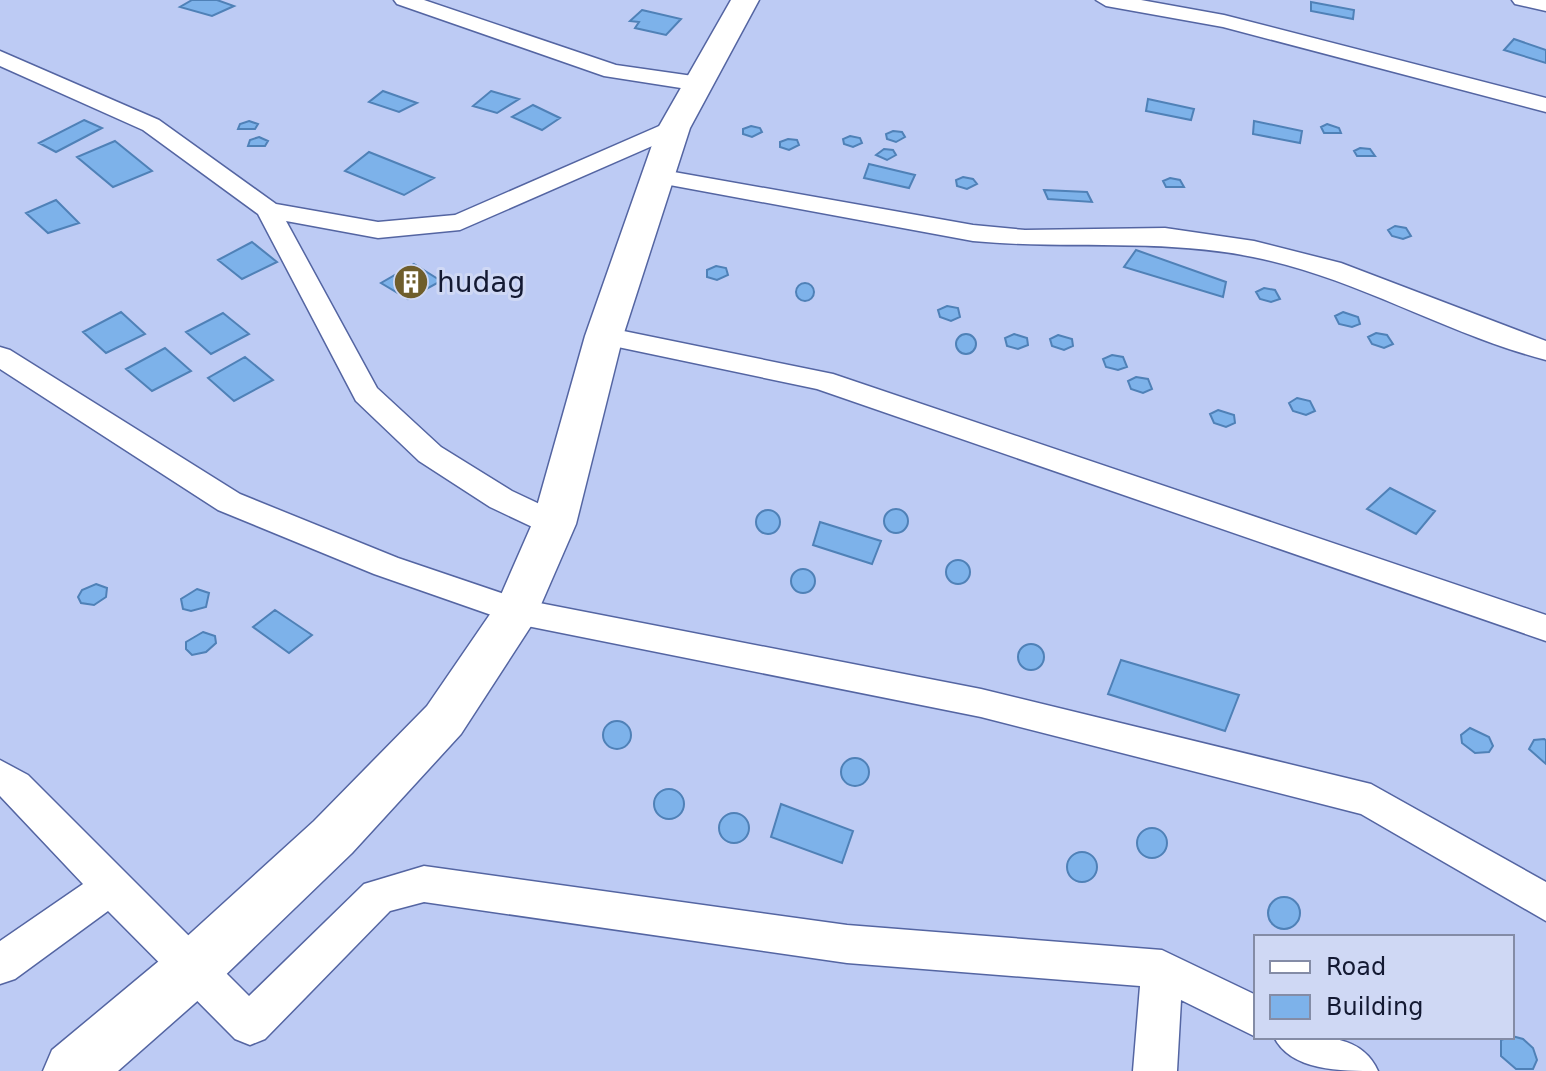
<svg xmlns="http://www.w3.org/2000/svg" width="1546" height="1071" font-family="'DejaVu Sans',sans-serif">
<rect width="100%" height="100%" fill="#bdcbf4"/>
<path fill="#7db2ea" stroke="#4f81b7" stroke-width="2" d="M192,0h25l17,6 -22,10 -32,-9z
M1311,2l43,8 -1,9 -42,-8z
M642,10l39,9 -15,16 -31,-7 4,-6 -9,-1z
M1514,39l32,11v13l-42,-13z
M383,91l34,12 -18,9 -30,-10z
M491,91l28,8 -22,14 -24,-7z
M1148,99l46,10 -3,11 -45,-9z
M533,105l27,13 -18,12 -30,-13z
M84,120l18,8 -46,24 -17,-9z
M249,121l9,3 -3,5h-17l2,-5z
M1254,121l48,10 -2,12 -47,-9z
M1327,124l12,4 2,5h-17l-3,-6z
M751,126l9,2 2,4 -10,5 -9,-3v-5z
M893,131l9,1 3,5 -9,5 -9,-3 -1,-5z
M850,136l10,2 2,5 -9,4 -9,-3 -1,-5z
M259,137l9,4 -3,5h-17l2,-6z
M788,139l9,1 2,5 -10,5 -9,-3v-5z
M115,141l37,30 -39,16 -36,-30z
M1360,148l10,1 5,7h-18l-3,-5z
M884,149l9,1 3,5 -9,5 -11,-5z
M369,152l65,26 -30,17 -59,-24z
M869,164l46,11 -6,13 -45,-10z
M963,177l10,2 4,5 -10,5 -10,-3 -1,-6z
M1170,178l10,2 4,7h-18l-3,-6z
M1044,190l43,2 5,10 -44,-3z
M56,200l23,23 -31,10 -22,-20z
M1395,226l11,2 5,8 -8,3 -11,-3 -4,-6z
M252,242l25,20 -35,17 -24,-19z
M1136,250l90,32 -3,15 -99,-30z
M414,264l27,17 -33,18 -27,-16z
M716,266l10,2 2,7 -11,5 -10,-3v-7z
M796 292a9 9 0 1 1 18 0a9 9 0 1 1-18 0Z
M1264,288l11,2 5,9 -9,3 -11,-3 -4,-7z
M947,306l11,2 2,9 -9,4 -11,-4 -2,-7z
M121,312l24,22 -39,19 -23,-21z
M1343,312l15,5 2,7 -8,3 -13,-3 -4,-8z
M223,313l26,21 -38,20 -25,-22z
M1376,333l11,2 6,9 -9,4 -12,-4 -4,-7z
M1014,334l13,4 1,7 -10,4 -11,-3 -2,-8z
M956 344a10 10 0 1 1 20 0a10 10 0 1 1-20 0Z
M1058,335l14,4 1,7 -9,4 -12,-4 -2,-7z
M165,348l26,23 -39,20 -26,-22z
M1112,355l11,2 4,10 -9,3 -12,-3 -3,-8z
M245,357l28,23 -39,21 -26,-23z
M1136,377l12,2 4,10 -9,4 -12,-4 -3,-8z
M1297,398l13,3 5,10 -9,4 -13,-4 -4,-8z
M1218,410l16,5 1,8 -9,4 -12,-4 -4,-9z
M1390,488l45,23 -19,23 -49,-25z
M884 521a12 12 0 1 1 24 0a12 12 0 1 1-24 0Z
M756 522a12 12 0 1 1 24 0a12 12 0 1 1-24 0Z
M820,522l61,19 -9,23 -59,-19z
M946 572a12 12 0 1 1 24 0a12 12 0 1 1-24 0Z
M791 581a12 12 0 1 1 24 0a12 12 0 1 1-24 0Z
M96,584l11,4 -1,9 -12,8 -13,-2 -3,-6 4,-7z
M197,589l12,4 -3,14 -15,4 -8,-2 -2,-10z
M275,610l37,25 -23,18 -36,-26z
M203,632l12,4 1,7 -10,9 -14,3 -6,-6v-7z
M1018 657a13 13 0 1 1 26 0a13 13 0 1 1-26 0Z
M1121,660l118,35 -14,36 -117,-37z
M603 735a14 14 0 1 1 28 0a14 14 0 1 1-28 0Z
M1470,728l19,9 4,9 -4,6 -14,1 -13,-10 -1,-8z
M1544,739l2,1v24l-17,-15 5,-9z
M841 772a14 14 0 1 1 28 0a14 14 0 1 1-28 0Z
M654 804a15 15 0 1 1 30 0a15 15 0 1 1-30 0Z
M781,804l72,27 -11,32 -71,-26z
M719 828a15 15 0 1 1 30 0a15 15 0 1 1-30 0Z
M1137 843a15 15 0 1 1 30 0a15 15 0 1 1-30 0Z
M1067 867a15 15 0 1 1 30 0a15 15 0 1 1-30 0Z
M1268 913a16 16 0 1 1 32 0a16 16 0 1 1-32 0Z
M1512,1036l11,3 10,9 4,12 -4,9h-17l-15,-13v-16z"/>
<g fill="none" stroke-linecap="round" stroke-linejoin="round">
<g stroke="#5465a2" stroke-width="3">
<path id="street" d="M394,0h30l192,65 84,12 11,7 -11,7 -96,-15 -207,-72z
M1096,0h45l83,15 322,83v14l-323,-85 -117,-21z
M1512,0h34v11l-31,-7z
M0,51l159,69 117,84 102,18 77,-7 211,-92h16l4,5 -4,5 -222,97 -82,8 -92,-17 91,167 64,59 71,44 53,25 5,8 -5,8 -11,3 -11,-3 -53,-25 -71,-46 -63,-60 -98,-187 -115,-84 -143,-64z
M657,169l316,56 52,5 140,-2 89,13 87,22 205,78v19c-100,-26 -191,-83 -293,-103 -93,-19 -186,-7 -280,-16l-325,-60 -3,-5z
M604,327l229,47 713,241v26l-729,-252 -223,-47 -4,-6 4,-6z
M0,347l10,3 230,144 158,64 121,41 462,90 390,95 175,98v39l-185,-107 -380,-97 -464,-93 -143,-50 -156,-64 -218,-141z
M0,760l28,15 221,221 115,-112 60,-18 423,59 315,25 94,45v42l-75,-37 -4,71h-44l7,-85 -293,-23 -423,-61 -34,9 -125,128 -15,6 -15,-6 -127,-128 -93,68 -15,5v-43l83,-57 -83,-88z
M1274,1037c37,0 86,-7 104,34 -38,0 -87,0 -104,-34z"/>
</g>
<g stroke="#5465a2" stroke-width="3">
<path id="secondary" d="M731,0h28l-69,128 -67,208 -47,188 -43,99 -72,111 -109,119 -141,136 -93,82h-75l9,-21 119,-99 143,-130 113,-115 70,-102 35,-80 53,-188 73,-208z"/>
</g>
<use href="#street" fill="#fff" fill-rule="evenodd"/>
<use href="#secondary" fill="#fff" fill-rule="evenodd"/>
</g>
<defs>
<g id="building-disc" transform="scale(1.8)"><circle r="9.5" fill="#6f5e2c" stroke="#cfd8f4"/><path d="M-4-6H4V6H1V3H-1V6H-4ZM-2.5-4.3h1.7v1.8h-1.7ZM.8-4.3h1.7v1.8H.8ZM-2.5-1h1.7V.8h-1.7ZM.8-1h1.7V.8H.8Z" fill="#fff"/></g>
</defs>
<g fill-rule="evenodd">
<use href="#building-disc" x="411" y="282"/>
</g>
<g text-anchor="middle" stroke-width="6" stroke-linejoin="round" paint-order="stroke">
<g font-size="28" fill="#131932" stroke="#cfd8f4" text-anchor="start">
<text x="437" y="292">hudag</text>
</g>
</g>
<rect x="1254" y="935" width="260" height="104" fill="#cfd8f4" stroke="#848ca6" stroke-width="2"/>
<rect x="1270" y="961" width="40" height="12" fill="#ffffff" stroke="#848ca6" stroke-width="2"/>
<text x="1326" y="975" font-size="24" fill="#131932">Road</text>
<rect x="1270" y="995" width="40" height="24" fill="#7db2ea" stroke="#848ca6" stroke-width="2"/>
<text x="1326" y="1015" font-size="24" fill="#131932">Building</text>
</svg>
